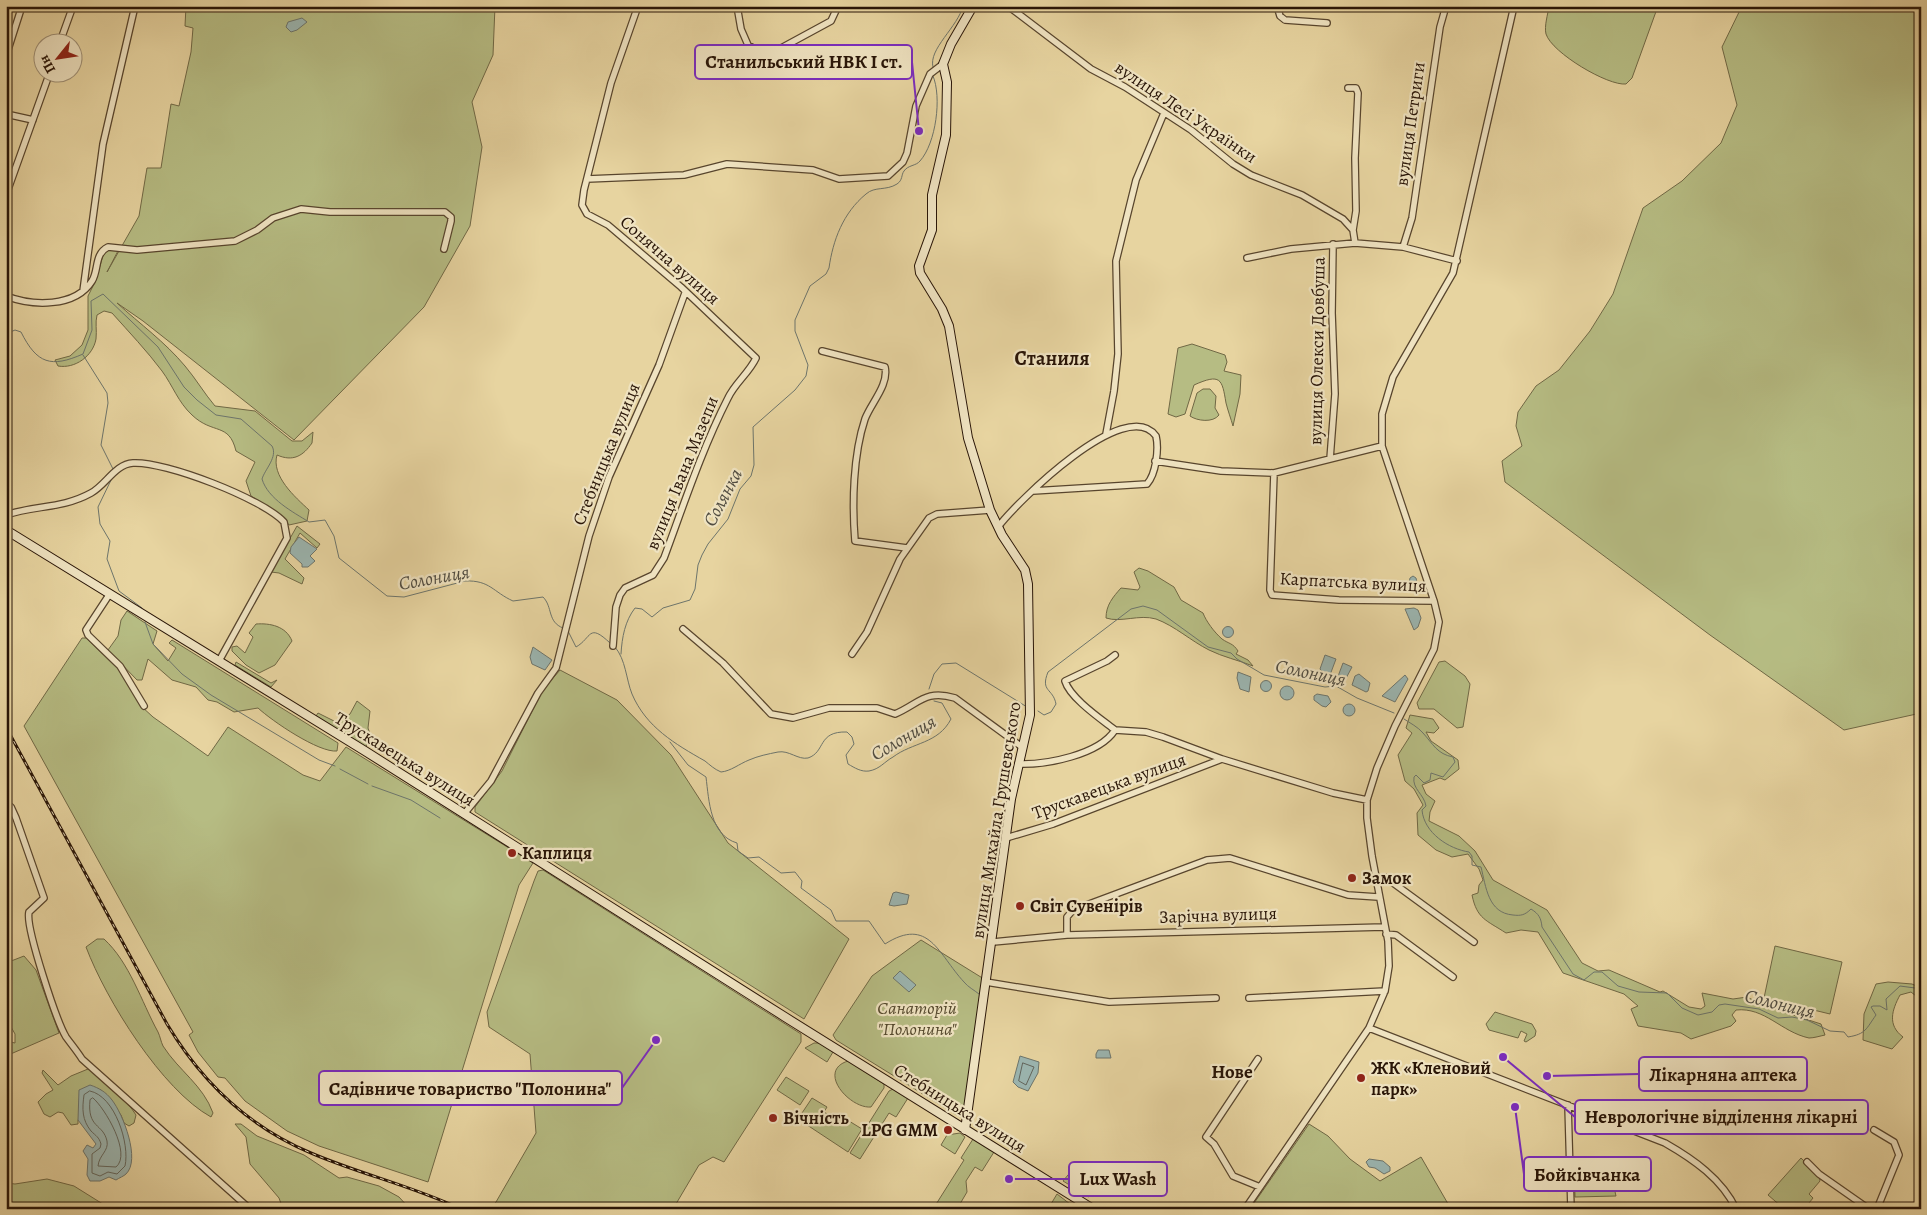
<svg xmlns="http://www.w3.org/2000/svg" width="1927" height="1215" font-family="Alegreya,serif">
<rect width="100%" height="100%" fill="#e7d4a0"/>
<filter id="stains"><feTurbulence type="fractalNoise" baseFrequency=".004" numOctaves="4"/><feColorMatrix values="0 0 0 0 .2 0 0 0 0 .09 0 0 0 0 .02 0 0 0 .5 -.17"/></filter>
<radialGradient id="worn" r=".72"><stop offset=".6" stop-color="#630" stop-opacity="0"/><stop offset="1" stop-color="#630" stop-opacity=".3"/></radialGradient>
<path fill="#b6bc83" stroke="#706845" d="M186,6h309l-2,49 -21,47 10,45 -12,79 -46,81 -130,133 -151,-119 -26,-18c23,21 48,39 68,63 11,13 19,27 30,40l40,5 37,30h10l11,-9 -1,11c-9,13 -19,19 -35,12 -6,21 18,42 32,55l-2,11 -18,4 -7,-9 -31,-20 -5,-15 9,-19 -19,-11c-7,-29 -23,-16 -44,-36 -14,-13 -19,-29 -30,-44 -15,-20 -33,-39 -50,-58l-8,-2 -7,4c-2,8 0,15 -1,24 -3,17 -21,30 -38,27l-3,-6 15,-4 12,-11 6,-15v-34l8,-16 7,-25 6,-6h10l-12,23 32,-56 8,-48h14l10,-64 8,2 12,-54 2,-24 -8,-2z
M1549,6h109l-26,72 -6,6c-18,2 -74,-31 -80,-50 -2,-8 2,-20 3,-28z
M1742,6h179v707l-77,17 -134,-95 -205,-153 -3,-21 20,-15 -6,-20 2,-14 18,-26 23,-16 31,-39 23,-37 30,-86 39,-27 39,-38 16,-38 -15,-58z
M1192,344l33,11 2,7 -3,9 17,4 -1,19 -7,32c-2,-7 -5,-15 -7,-23 -4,-24 -5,-30 -32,-18l-9,29 -9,3 -8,-3 10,-66z
M1203,389h7l6,7 -1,12 4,7c-6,8 -22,6 -29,1l7,-23z
M297,526l23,18 -3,4 -17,-15 -15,26 19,19 -2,6 -23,-11 -8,-1z
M1139,568l9,3 26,16 7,13 22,13c3,8 11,19 19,26 7,5 11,4 16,12l-2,3 12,6 5,6c-15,-6 -30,-9 -44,-16 -18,-9 -34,-24 -53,-31 -17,-5 -35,4 -50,-1 0,-13 7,-21 15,-30l17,2 2,-3 -6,-15z
M127,611l30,20 -4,13 15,17 8,-13 -7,-5 3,-3 166,103 -1,8c-18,2 -65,-30 -79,-43l-24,4 -17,-10 -9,-2 -12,-13 -24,-7 -24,-21 -6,21h-5l-29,-30 10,-14 3,-16z
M256,624c14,-1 30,2 36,17l-17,24 -16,8 -13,-8 -14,-14v-4l5,-1 8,7 8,-16 -4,-4z
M82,638h4l34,33 21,35 12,11 55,39 20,-29 75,48 17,6 26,-34 187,116 -14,22 -91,297 -109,-36 -32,-15 -42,-30 -20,-23 -7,-1 -20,-25 -9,-17 4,-3 -169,-306z
M1445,661l20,15 5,8 -7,43 -6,1 -23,-19h-15l-2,-6 22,-41z
M236,662l35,21 6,-3 -6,7 -36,-22z
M560,670l57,30 54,55 57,88 121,96 -45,80 -329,-207v-5l27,-36 40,-80z
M357,701l13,10 -2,17 3,9 -6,11 -49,-32 2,-3 20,10 12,-9z
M1410,715l23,4 6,9 -5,5 -8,-1 5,9 27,19 1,9 -14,11 -5,-2 -18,7 4,9 9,7 -5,11 -1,9 30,15 16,15 18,29 54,30 35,53 16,8 11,-1 51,22 3,-1 26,16 12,2 4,-3 -3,-13 31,6 14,-2 18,9 56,18 4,11c-5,1 -11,3 -16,3 -28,-6 -44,-31 -73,-28l-4,5 4,6 -5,5 -40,13 -10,-6 -43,-7 -7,-17 7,-3 -14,-12 -61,-21 -25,-41 -17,-2 -15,3c-20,-13 -29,-14 -34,-38l6,-2 1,-8 4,-5 -4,-11 -11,-15 -16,3 -16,-7 -18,-15 -1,-22 6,-8 -9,-16 -9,-8 -7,-26 14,-22 -6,-5z
M543,870l258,164v8l-77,120 -11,-5 -14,8 -26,44h-184l7,-7 40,-69 -6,-79 -41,-27 -2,-15 47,-131 4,-10z
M97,939h7c26,24 37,62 54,93 2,4 3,10 5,14 16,25 40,39 50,67l-2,4c-49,-27 -105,-117 -125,-170z
M921,940l63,39 -19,136 -5,2 -124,-77 -3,-5 39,-59z
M1775,946l67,16 -12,52 -66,-16z
M24,956l12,14 23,63 -53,23v-15l9,2v-9l-9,-16v-55z
M1888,982l24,2 9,4v12l-10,-8 -11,3c-8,15 -13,30 3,42l-11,12 -29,-9 1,-26 12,-30z
M1495,1012l37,12 4,7 -1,5 -9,6 -2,-1 3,-7 -6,-3 -3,7 -29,-8 -3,-6z
M814,1043h5l14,9 -6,10 -22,-14z
M848,1061l36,23v4l-13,19c-21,2 -55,-36 -23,-46z
M88,1069c15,10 39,31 48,46l-2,8 -5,3 -5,-3 -3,-8 -21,-26 -22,31v4l-7,1 -8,-12 -5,-1 -8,5 -6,-3 -6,-12 8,-8 7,-4 -11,-17 1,-3 15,15 13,-9z
M786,1077l23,14 -9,14 -23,-15z
M893,1089l15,9 -12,19 -7,-4 -29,46 -10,-6 39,-62z
M812,1098l15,9 -3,5 19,11 6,-2 13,8 -14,23 -50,-33z
M235,1124h6l16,12 47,19 35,23 8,-1 32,9 20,11 11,12h-127l-4,-11 -29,-34 -4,-27z
M1309,1124l19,12 22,23 30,22 41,-24 30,52h-201z
M960,1133l5,4 -10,17 -14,-9 6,-10z
M973,1139l21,13 -12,19 -7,-4 -9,14 1,11 -10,17h-24l31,-49 -3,-2z
M1576,1157l38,13 1,7 -3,2 4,17 -41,1 -1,-38z
M1801,1158l18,18 1,5 -11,13 4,4 -4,5 3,3 -3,3h-28l1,-2 -14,-12z
M1082,1165l10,3 5,9 -8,20 -26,-16 10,-12z
M47,1179l27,7 32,20 12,3h-111l-1,-26 9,1z
M1057,1194l13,10 14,5h-36z"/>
<path fill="#9bb5b0" stroke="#6d756c" d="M302,18l5,4 -10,8 -6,2 -5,-5 2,-5z
M299,537l18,12 -7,7 5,5 -7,6h-6v-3l-12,-11 1,-6z
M1413,576l3,2 3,13 -4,1 -7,-4 2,-10z
M1414,608l4,2 3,8 -3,9 -4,3 -9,-21z
M1222.5 632a5.5 5.5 0 1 1 11 0a5.5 5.5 0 1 1-11 0Z
M533,647l19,13 -7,10 -13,-6 -2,-7z
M1325,655l11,4 -6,16 -6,-1 -4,-5z
M1343,663l9,4 -8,15 -3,1 -4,-4z
M1238,672l13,5 -2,15 -9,-3 -3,-11z
M1359,674l11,9 -2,8 -2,1 -14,-7 3,-9z
M1405,675l3,4 -13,23 -13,-6z
M1260.5 686a5.5 5.5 0 1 1 11 0a5.5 5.5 0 1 1-11 0Z
M1280 693a7 7 0 1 1 14 0a7 7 0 1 1-14 0Z
M1317,694l11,2 3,6 -5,5 -4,-1 -8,-6v-4z
M1343 710a6 6 0 1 1 12 0a6 6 0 1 1-12 0Z
M896,892l13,3 -2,9 -13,2 -5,-1 4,-12z
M900,971l16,14 -7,7 -16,-14z
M1098,1050h11l2,8h-15v-4z
M1020,1056l19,6 -1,11 -10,18 -10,-4 -5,-5z
M90,1085c9,3 16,7 22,15 11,14 29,60 14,74 -2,2 -7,4 -10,6l-7,-3 -9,4h-10l-3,-6 1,-16 -5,-8 4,-6 6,3 3,-4 -18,-24 1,-30z
M1369,1159l14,2 7,6v4l-6,3 -9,-6 -6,-1 -3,-5z"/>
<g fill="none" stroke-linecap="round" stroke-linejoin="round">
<path stroke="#62655c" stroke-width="1" d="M1023,1063l11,4 -8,18 -7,-4z
M90,1091c25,5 40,53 35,75l-8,8 -9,-2 -8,4 -8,-3v-19l8,-6 1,-4c-2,-7 -5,-8 -10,-13 -9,-11 -9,-22 -7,-36z
M93,1098c12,10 39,56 23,69l-18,-1c1,-11 11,-15 9,-25 -4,-18 -20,-12 -17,-41z"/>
<path stroke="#6d756c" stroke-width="1" d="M933,67c-5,-18 25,-40 30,-61
M6,334l9,-4 6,2c16,32 30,36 62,22l9,-24 -1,-29 12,-7 55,53 26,40 13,13 19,15 25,4 31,27c6,11 -7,23 -10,33 6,20 31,33 47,43l16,-2 9,16 5,22 48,38 17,1 61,-16c25,-1 28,11 48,20l30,-4c10,10 4,25 20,31
M83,355l24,38 1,10 -7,42 12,24
M113,476l-15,31 2,17 10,17 -3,18 12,32 23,17
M145,622l8,22 29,30 29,21 108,65 16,6
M568,631l8,16c16,-9 12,-25 34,-4
M615,647c11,13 11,32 17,47 14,33 43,50 73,67 5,4 9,8 16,11 10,-1 18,-8 28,-12 9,-4 19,-6 29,-8 11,-2 20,8 30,6 18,-6 9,-27 39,-26l5,5 2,7 -8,11 2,9c7,4 13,8 21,7 11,-2 15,-9 24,-14 20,-15 45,-13 58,-38l-9,-16 -8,-2
M621,654c1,-17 4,-33 14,-46l7,1 10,8 11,-9 27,-8 5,-11 3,-24 4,-10 6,-11 20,-25 12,-30 11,-13 3,-11 -1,-38 42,-37 11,-14 2,-11 -13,-34v-11l15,-34 16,-12 3,-6c4,-28 14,-55 37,-74 9,-8 20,-3 31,-10 6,-4 4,-9 7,-13 4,-6 12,-5 16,-10 16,-18 22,-64 13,-85
M929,689l5,-15 8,-10 14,-1 71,44
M1038,711l6,4 7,-3 5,-8c-3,-16 -16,-12 -8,-32l83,-63 12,-3 14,4 51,37 23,6 6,6 27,16 61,12 11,-1 21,12 37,15
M1404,719c6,4 14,8 19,14 10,11 14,21 30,24l2,5 -12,15 -12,-4 -1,7 -6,3 -8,-8 -2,2c-2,12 10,17 12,29l-4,4c2,23 27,39 47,42l3,4v9l9,2c5,20 7,46 32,48 8,1 12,0 18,-6 8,5 10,9 11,18l31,47 11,6 10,-8h8l16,14 21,6 28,1 15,15 16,7 14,-3 7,-7 6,-1 34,5 19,9 14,-1 15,3 23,11 14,1 4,5c18,-3 18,-8 28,-22l-5,-8 2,-1h7l7,4 -1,-11 14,-13 15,2 6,5
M670,742l18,23 18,12c3,24 4,58 31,66l1,8 10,7 11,-1 22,16 14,-1 7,9 -1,7 30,22 5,11h33l16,23c44,-28 53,10 79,38 4,5 10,8 15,12
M340,769l28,15
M372,786l39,14 29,18"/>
<g stroke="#58452d" stroke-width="8">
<path id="street" d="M737,6l4,23 7,16 10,6 14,2 59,-32 7,-15
M1008,6l83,63 34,18 66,43 42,34 18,11 51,20 41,24 10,11 2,13
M1277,6l3,10 5,4 42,3
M60,42l13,-36
M6,56l16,-50
M1348,88h8l2,5 -3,65 1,53 -3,19
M6,114l27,6
M587,179l97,-4 43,-11 86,6 26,9 49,-3 15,-14 4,-9 9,-47 14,-32 13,-10
M6,195l44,-123
M1403,247l9,-29 28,-191 6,-21
M1247,258l44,-9 64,-6 48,4 54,14
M83,291l20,-147 32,-138
M6,296c26,10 69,12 86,-15 7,-11 2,-27 16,-34l29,3 98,-9 22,-11 16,-12 28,-9 29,3h115l6,5v4l-7,28
M822,351l63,16c4,18 -14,36 -20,52 -12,36 -13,85 -10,122l52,7
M1106,434l8,-43 4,-37 -2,-93 20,-81 28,-67
M1330,459l5,-65 -3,-81 1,-69
M1155,461l66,10 53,2 108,-27
M1274,473l-4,117 2,5 67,5 95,1
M6,515c29,-10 56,-6 85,-22 15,-8 24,-29 42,-30 32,-2 130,36 151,59l3,16 -68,123
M998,527c18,-24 128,-133 158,-91 3,13 0,38 -9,48l-114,7
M109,595l-23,35 2,5 32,31 24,40
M683,629l40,34 48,51 22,4 36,-10h48l18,6c24,-10 30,-25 60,-16l67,49
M613,646l3,-39 4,-12 5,-7 28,-13 11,-17c20,-54 38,-109 64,-160 7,-15 21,-25 28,-40l-75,-71 -73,-62 -21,-11 -5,-9 2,-15 27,-107 27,-77
M852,654l15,-22 33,-73 29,-41 8,-4 53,-4
M1115,730c-14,-11 -45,-32 -50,-49l42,-20 8,-6
M1018,764c28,1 81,-9 97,-34l31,2 17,5 59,22
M6,803l5,4 5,11 28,80 -15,14c-4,15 28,110 37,125 5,7 11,14 16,22l168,150
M464,814l27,-33 47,-88 18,-25 33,-132 20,-59 50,-112 26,-72
M1006,838l47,-14 169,-65 111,34 34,7
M1376,879l9,-2 89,65
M1386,934l10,1 57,42
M1067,935v-18l6,-7 134,-50 23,-2 118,37 30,2
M993,942l74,-7 317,-8
M986,982l123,20 107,-4
M1249,998l136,-7
M1369,1028l296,115c28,16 57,36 71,66
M1258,1059l-52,78 8,7 19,32 27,11
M1568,1105l3,104
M1874,1130l20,12 5,13 -22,54
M1807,1162l12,12 50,35
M1245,1209l124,-181 16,-37 4,-25 -1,-25 -16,-85 -5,-38v-18l10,-32 18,-42 39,-77 5,-27 -5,-21 -52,-155v-32l11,-37 60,-104 61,-267"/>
</g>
<g stroke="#291507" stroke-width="10">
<path id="secondary" d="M6,530l359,221 420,266 308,192
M965,1130l46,-331 19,-84 -2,-131 -3,-14 -23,-35 -12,-25 -22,-72 -19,-112 -7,-17 -22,-36 -1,-7 13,-36v-35l14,-60 1,-53 -4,-18 8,-20 22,-38"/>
</g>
<use href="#street" stroke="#efe3c1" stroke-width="5.5"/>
<use href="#secondary" stroke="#efe3c1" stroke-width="8"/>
<g stroke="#291507" stroke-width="3">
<path id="rail" d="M6,727l161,297c34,57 82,103 144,129 49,21 101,33 150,56"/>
</g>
<use href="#rail" stroke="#efe3c1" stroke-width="1" stroke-dasharray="4" stroke-linecap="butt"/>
</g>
<g fill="#8f2418" stroke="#efe3c1" stroke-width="2">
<circle cx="512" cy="853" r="5"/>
<circle cx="1352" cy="878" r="5"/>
<circle cx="1020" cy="906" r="5"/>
<circle cx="1361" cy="1078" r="5"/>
<circle cx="773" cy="1118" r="5"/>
<circle cx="948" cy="1130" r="5"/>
</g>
<g text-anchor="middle" stroke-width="4.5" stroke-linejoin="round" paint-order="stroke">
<g font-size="18" fill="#291507" stroke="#efe3c1">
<text transform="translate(1186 112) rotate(34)" y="6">вулиця Лесі Українки</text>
<text transform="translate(1410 124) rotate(-82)" y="6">вулиця Петриги</text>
<text transform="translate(670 260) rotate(41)" y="6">Сонячна вулиця</text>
<text transform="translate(1317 351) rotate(-89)" y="6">вулиця Олекси Довбуша</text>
<text transform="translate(606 454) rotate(-68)" y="6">Стебницька вулиця</text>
<text transform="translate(682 473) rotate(-68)" y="6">вулиця Івана Мазепи</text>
<text transform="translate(1353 582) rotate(3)" y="6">Карпатська вулиця</text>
<text transform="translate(405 759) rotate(32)" y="6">Трускавецька вулиця</text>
<text transform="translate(1109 786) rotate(-20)" y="6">Трускавецька вулиця</text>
<text transform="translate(996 820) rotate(-81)" y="6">вулиця Михайла Грушевського</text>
<text transform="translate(1218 915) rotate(-2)" y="6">Зарічна вулиця</text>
<text transform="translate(960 1108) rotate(32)" y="6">Стебницька вулиця</text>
</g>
<g font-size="18" font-weight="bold" fill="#291507" stroke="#efe3c1" text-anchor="start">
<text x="522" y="859">Каплиця</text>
<text x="1362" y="884">Замок</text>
<text x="1030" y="912">Світ Сувенірів</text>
<text x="1371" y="1074">ЖК «Кленовий<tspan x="1371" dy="21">парк»</tspan></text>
<text x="783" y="1124">Вічність</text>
<text x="938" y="1136" text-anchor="end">LPG GMM</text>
</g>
<g font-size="18" font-style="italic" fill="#53472c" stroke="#efe3c1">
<text x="917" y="1014">Санаторій<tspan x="917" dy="21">"Полонина"</tspan></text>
</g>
<g font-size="19" font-style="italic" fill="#514d42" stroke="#efe3c1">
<text transform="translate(722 497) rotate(-62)" y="7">Солянка</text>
<text transform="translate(434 577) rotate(-10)" y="7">Солониця</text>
<text transform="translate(1311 672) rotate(12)" y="7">Солониця</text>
<text transform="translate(903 737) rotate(-30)" y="7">Солониця</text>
<text transform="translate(1780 1003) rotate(14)" y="7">Солониця</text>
</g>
<g font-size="19" font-weight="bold" fill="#291507" stroke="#efe3c1">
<text x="1232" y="1078">Нове</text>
</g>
<g font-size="20" font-weight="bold" fill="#291507" stroke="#efe3c1">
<text x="1052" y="365">Станиля</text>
</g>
</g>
<path fill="none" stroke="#7b2cbf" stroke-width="2" d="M919 131L912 62M1547 1076L1639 1074M656 1040L622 1088M1503 1057L1575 1117M1515 1107L1524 1174M1009 1179L1069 1179"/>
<g fill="#7b2cbf" stroke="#efe3c1" stroke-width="2">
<circle cx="919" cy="131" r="5"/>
<circle cx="1547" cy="1076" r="5"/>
<circle cx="656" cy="1040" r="5"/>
<circle cx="1503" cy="1057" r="5"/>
<circle cx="1515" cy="1107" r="5"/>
<circle cx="1009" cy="1179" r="5"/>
</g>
<g fill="#efe3c1" stroke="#7b2cbf" stroke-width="2">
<rect x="695" y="45" width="217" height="34" rx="5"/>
<rect x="1639" y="1057" width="168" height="34" rx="5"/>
<rect x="319" y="1071" width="303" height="34" rx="5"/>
<rect x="1575" y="1100" width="293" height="34" rx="5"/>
<rect x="1524" y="1157" width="127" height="34" rx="5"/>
<rect x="1069" y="1162" width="98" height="34" rx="5"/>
</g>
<g font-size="19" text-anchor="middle" font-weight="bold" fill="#291507">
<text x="804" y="68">Станильський НВК І ст.</text>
<text x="1723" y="1081">Лікарняна аптека</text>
<text x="470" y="1095">Садівниче товариство "Полонина"</text>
<text x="1721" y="1123">Неврологічне відділення лікарні</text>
<text x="1587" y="1181">Бойківчанка</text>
<text x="1118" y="1185">Lux Wash</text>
</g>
<rect width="1927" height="1215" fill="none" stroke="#e7d4a0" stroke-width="25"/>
<rect x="8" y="8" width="1912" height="1200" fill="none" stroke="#291507" stroke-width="2.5"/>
<rect x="12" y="12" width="1902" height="1190" fill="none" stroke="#291507"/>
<g transform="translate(58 58) rotate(240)"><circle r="24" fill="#efe3c1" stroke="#a09177"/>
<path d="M0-4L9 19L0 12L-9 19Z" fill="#8f2418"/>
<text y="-8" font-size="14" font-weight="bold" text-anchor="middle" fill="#291507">Пн</text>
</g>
<rect width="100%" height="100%" filter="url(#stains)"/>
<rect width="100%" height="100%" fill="url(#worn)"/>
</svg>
